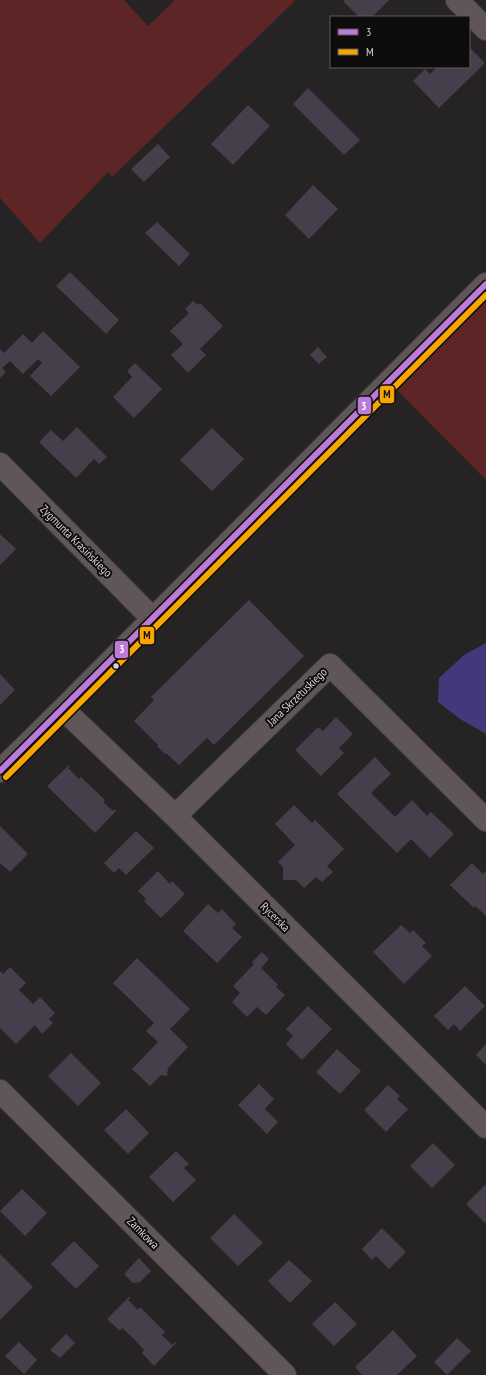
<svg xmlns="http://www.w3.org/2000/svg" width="486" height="1375" font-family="'PT Sans Narrow',sans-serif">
<rect width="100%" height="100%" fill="#252324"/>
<path fill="#5d2526" d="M0,0h124l24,26 27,-26h119l1,1 -183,176 -4,-5 -68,71 -40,-45z
M486,299v181l-97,-98z"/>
<path fill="#43397a" d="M486,643v91l-26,-15 -22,-17 1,-24 25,-23z"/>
<path fill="#473e4c" d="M345,0h44l-17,17h-13l-16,-16z
M469,47l16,16 -46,45 -26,-27 12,-12 5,5 7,-7h32z
M308,88l52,52 -16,15 -51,-51z
M248,105l22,21 -37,39 -22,-21z
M158,144l12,13 -26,25 -13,-13z
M313,185l25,24 -29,30 -24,-24z
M157,222l33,32 -11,12 -34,-33z
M70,272l49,48 -13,14 -50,-48z
M193,301l5,4 2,-2 23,23 -23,23 6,6 -18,18 -17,-18 12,-11 -13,-13 19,-18 -4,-4z
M43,331l37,36 -29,29 -21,-20 12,-13 -4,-4 -15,15 -13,-13 -8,7 4,4 -6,6v-29l4,4 19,-19 9,9z
M318,347l9,10 -8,7 -9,-9z
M135,363l27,26 -28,29 -21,-21 19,-20 -5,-6z
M77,427l30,30 -8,7 -5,-5 -18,19 -37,-36 12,-12 12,11z
M212,428l32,31 -32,32 -32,-31z
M0,534l16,15 -16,16z
M249,600l55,56 -90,89 -7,-7 -28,27 -13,-12 -1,1 -8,-8 1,-1 -24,-24 20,-21 -3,-3z
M0,674l15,16 -15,15z
M336,717l17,17 -14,14 5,5 -23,23 -26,-26 23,-23 5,4z
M375,757l16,17 -20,19 24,24 17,-17 15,16 4,-4 23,22 -24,24 -19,-19 -14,14 -60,-59z
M69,765l1,1 -2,2 11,11 2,-2 24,23 -2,2 10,9 1,-2 2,2 -21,22 -48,-47z
M294,805l18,18 3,-3 29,29 -17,17 6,6 -11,10 -6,-5 -12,11 -8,-8h-13v-13l-5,-5 17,-17 -20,-21z
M0,826l28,28 -18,18 -10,-9z
M136,831l18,17 -28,27 -7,-7 -5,5 -10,-10z
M472,863l11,11 3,-3v45l-11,-10 -1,2 -24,-23z
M158,871l12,13 2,-3 13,13 -24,24 -17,-17 2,-2 -8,-8z
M208,904l10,9 4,-4 14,15 -4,4 10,9 -25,26 -34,-32z
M401,925l9,8 3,-3 13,13 -4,3 10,10 -28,28 -31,-32z
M262,952l7,7 -8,9 17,17 -2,2 9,8 -19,20 -9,-8 -10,10 -15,-15 8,-9 -7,-7 21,-22 -2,-2z
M137,958l53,51 -20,20 18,18 -20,21 -1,8 -6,-1 -11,11 -18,-17 26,-27 -12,-11 8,-8 -41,-40z
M10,967l16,16 -7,7 14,14 7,-7 15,16 -6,6 4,4 -11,11 -7,-9 -19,19 -16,-16v-57l3,3z
M465,986l20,20 -25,25 -6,-7 -6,6 -14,-14z
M308,1006l24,23 -30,31 -16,-16 7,-8 -7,-7z
M486,1044v21l-10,-10z
M337,1049l24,22 -21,23 -24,-22z
M71,1053l30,30 -23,23 -30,-30z
M259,1084l15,15 -9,10 13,13 -11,12 -29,-29z
M388,1085l12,11 -3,3 11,10 -22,23 -22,-22z
M126,1109l23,24 -21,21 -24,-24z
M433,1143l22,22 -23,23 -22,-22z
M176,1151l13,13 -5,4 12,12 -23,22 -24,-25z
M486,1184v40l-20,-20z
M22,1189l25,24 -22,23 -25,-25z
M234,1214l29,29 -25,23 -28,-28z
M382,1228l24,24 -17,17 -13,-13 -4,4 -10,-11z
M74,1241l25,25 -23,23 -25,-25z
M0,1254l33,33 -33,33z
M139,1258l12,13 -11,11 -7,1 -9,-9z
M289,1260l23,21 -22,22 -22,-22z
M129,1297l2,1 -3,2 10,10 2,-3 25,25 -3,3 10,10 3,-3 1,1 -22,23 -12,-13 2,-3 -10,-11 -12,-11 -2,3 -13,-12z
M335,1302l22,22 -23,22 -22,-22z
M393,1330l24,26 -20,19h-35l-7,-8z
M66,1334l9,9 -15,15 -10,-8z
M457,1338l14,13 -24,24 -13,-13z
M19,1342l18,18 -13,14 -19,-18z"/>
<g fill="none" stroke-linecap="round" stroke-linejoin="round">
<g stroke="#413f40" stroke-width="24">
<path id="street" d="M457,0l29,29
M0,464l152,154
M63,709l112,107 311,311
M0,771l63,-62 423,-425
M175,816l155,-151 156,155
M0,1091l285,284"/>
</g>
<use href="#street" stroke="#605559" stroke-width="22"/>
<g stroke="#0e0c0d" stroke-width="9">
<path id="bus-1" d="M0,771l486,-487"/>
</g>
<g stroke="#0e0c0d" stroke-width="9">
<path id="bus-2" d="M6,777l480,-482"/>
</g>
<use href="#bus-1" stroke="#bd7bd9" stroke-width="6"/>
<use href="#bus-2" stroke="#f7a600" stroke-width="6"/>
</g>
<circle fill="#d5d2d4" stroke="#0e0c0d" stroke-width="1.5" cx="116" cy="666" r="3.5"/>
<g text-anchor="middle" stroke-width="4" stroke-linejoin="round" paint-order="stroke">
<g font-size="12" fill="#d5d2d4" stroke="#0e0c0d">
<text transform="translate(76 541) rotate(45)" y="4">Zygmunta Krasińskiego</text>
<text transform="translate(297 697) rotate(-44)" y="4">Jana Skrzetuskiego</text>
<text transform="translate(275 917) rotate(45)" y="4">Rycerska</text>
<text transform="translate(143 1233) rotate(45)" y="4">Zamkowa</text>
</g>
</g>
<g stroke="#0e0c0d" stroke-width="1.5">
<rect x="379" y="385" width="16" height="19" rx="4" fill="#f7a600"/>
<rect x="357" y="396" width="15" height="19" rx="4" fill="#bd7bd9"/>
<rect x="139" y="626" width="16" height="19" rx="4" fill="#f7a600"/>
<rect x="114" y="640" width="15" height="19" rx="4" fill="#bd7bd9"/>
</g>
<g font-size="11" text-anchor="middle" font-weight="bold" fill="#fff">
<text x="364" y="410">3</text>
<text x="122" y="653">3</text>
</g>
<g font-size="11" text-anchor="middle" font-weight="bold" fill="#111">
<text x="387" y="398">M</text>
<text x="147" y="639">M</text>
</g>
<rect x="330" y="16" width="140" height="52" fill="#0e0c0d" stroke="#5e5b5d"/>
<rect x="338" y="29" width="20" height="6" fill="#bd7bd9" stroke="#5e5b5d"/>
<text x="366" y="36" font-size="12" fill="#d5d2d4">3</text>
<rect x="338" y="49" width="20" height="6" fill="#f7a600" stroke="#5e5b5d"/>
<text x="366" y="56" font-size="12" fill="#d5d2d4">M</text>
</svg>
